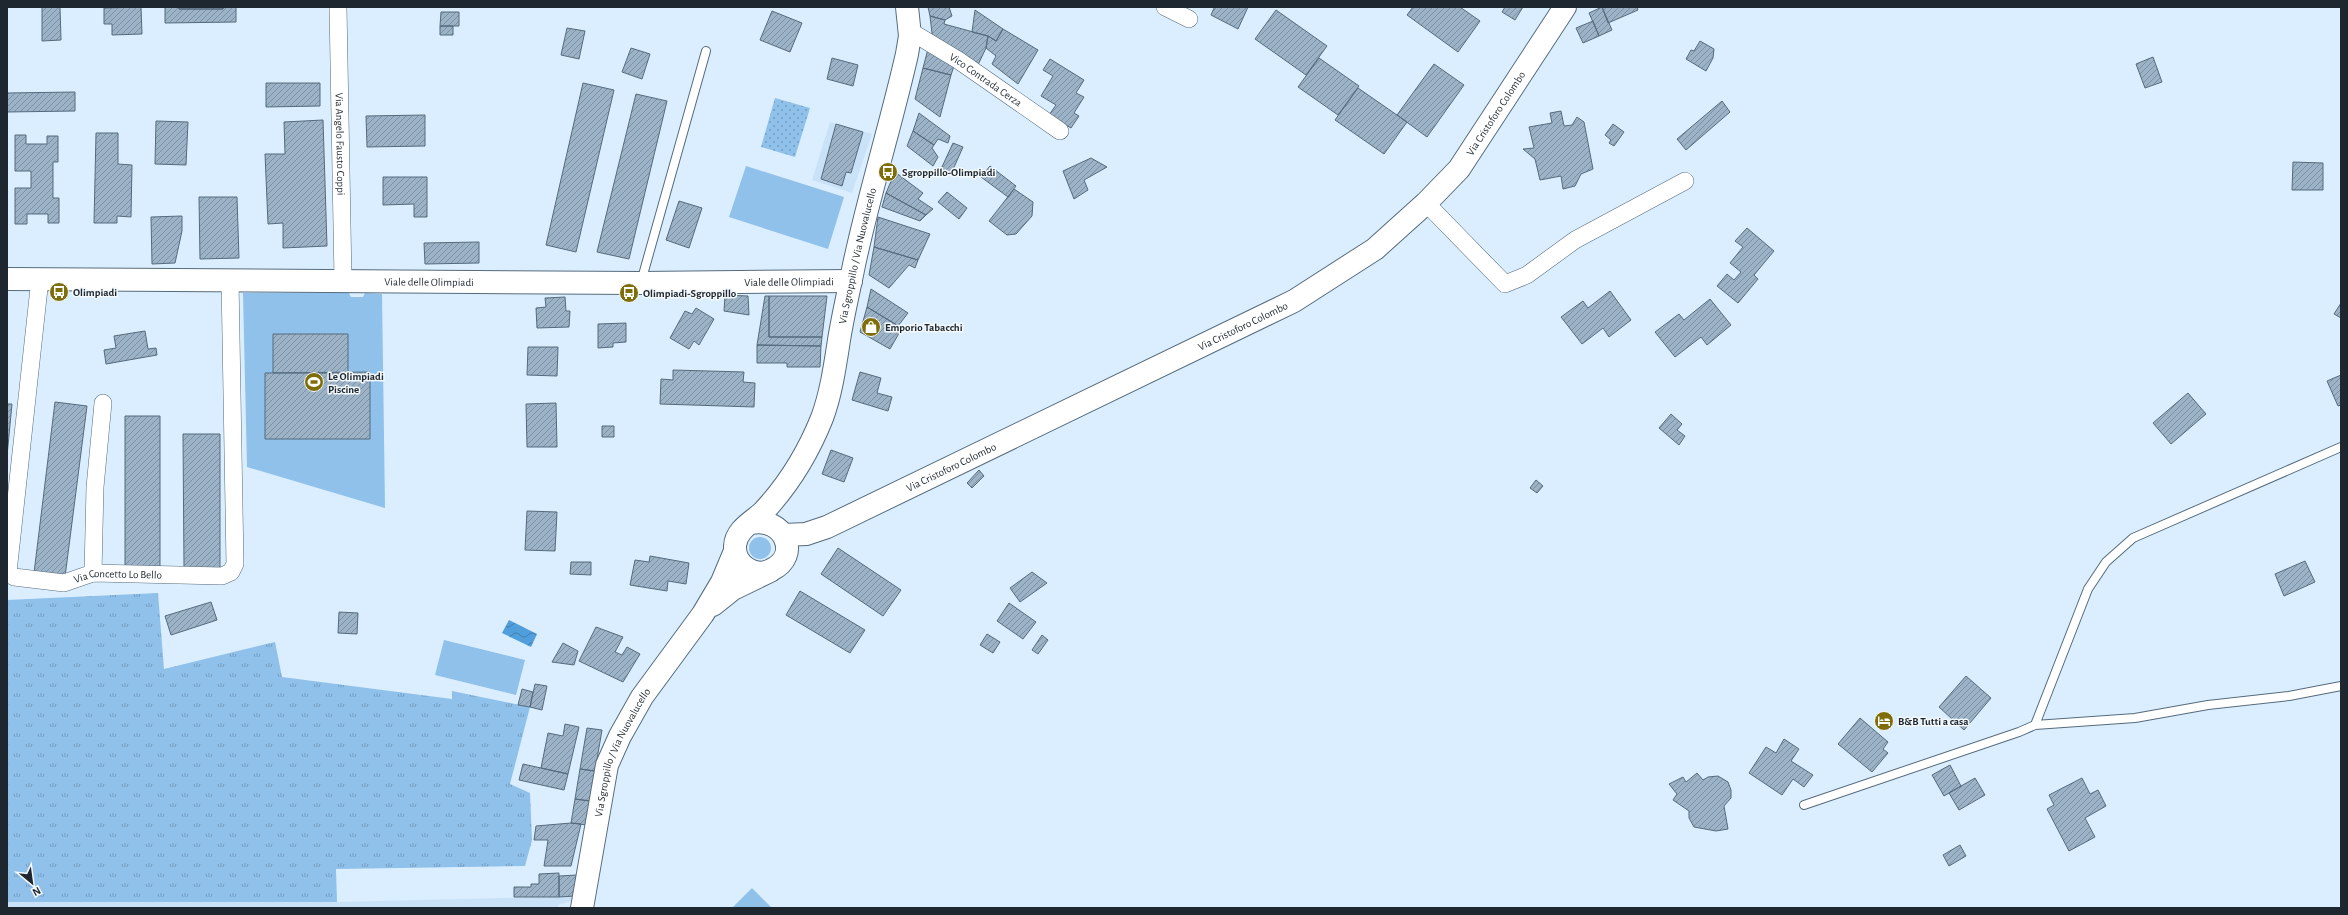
<svg xmlns="http://www.w3.org/2000/svg" width="2348" height="915" font-family="'Alegreya Sans',sans-serif">
<defs>
<pattern id="grass-tufts" width="24" height="20" patternUnits="userSpaceOnUse"><rect width="24" height="20" fill="#8fc1eb"/><path d="M3 7l-1-3M5 7V3M7 7l1-3M15 17l-1-3M17 17v-4M19 17l1-3" fill="none" stroke="#749dbf"/></pattern>
<pattern id="park-dots" width="8" height="8" patternUnits="userSpaceOnUse"><rect width="8" height="8" fill="#8fc1eb"/><path d="M2 2h.1M6 6h.1" fill="none" stroke="#749dbf" stroke-width="1.8" stroke-linecap="round"/></pattern>
<pattern id="water-waves" width="16" height="10" patternUnits="userSpaceOnUse"><rect width="16" height="10" fill="#509edb"/><path d="M0 5q4-4 8 0t8 0" fill="none" stroke="#4281b2"/></pattern>
<pattern id="building-hatch" width="6" height="6" patternUnits="userSpaceOnUse"><rect width="6" height="6" fill="#9bb2c7"/><path d="M-1 1l2-2M0 6l6-6M5 7l2-2" fill="none" stroke="#7e91a2"/></pattern>
</defs>
<rect width="100%" height="100%" fill="#daeeff"/>
<path fill="#cae2f8" d="M830,122l42,12 -20,59 -40,-13z
M575,896v4l-17,5v3h-551v-6h330z"/>
<path fill="url(#grass-tufts)" d="M158,593l6,76 111,-27 7,35 170,22v-8l78,16 -20,77 20,9 2,47 -7,26 -189,3 1,33h-330v-302z"/>
<path fill="url(#park-dots)" d="M775,98l35,10 -15,49 -34,-10z"/>
<path fill="#8fc1eb" d="M746,166l98,31 -16,52 -99,-32z
M243,293h106l2,4h12l2,-4 17,1 3,214 -138,-41z
M749 548a11 11 0 1 1 22 0a11 11 0 1 1-22 0Z
M444,640l81,20 -9,35 -81,-20z
M752,888l20,20h-40z"/>
<path fill="url(#water-waves)" d="M509,620l28,14 -6,13 -29,-14z"/>
<path fill="url(#building-hatch)" stroke="#556b7d" d="M42,7h18l1,33 -19,1z
M141,7l1,27 -30,1v-11h-8v-16z
M165,7h14v2h44v-2h13v15l-71,1z
M179,7h44v2h-44z
M928,7h21l3,9 -7,4 -15,-4z
M1213,7h35l-10,22 -27,-14 3,-7z
M1413,7h47l20,14 -22,31 -51,-37z
M1505,7h18l-8,13 -13,-8z
M1602,7h35l1,3 -30,13z
M1602,7l10,23 -13,6 -10,-23z
M975,10l28,19 -7,12 -8,-5 -16,-4z
M1276,10l51,36 -21,29 -51,-36z
M772,11l30,12 -12,29 -30,-12z
M441,12h18v14h-19z
M930,16l15,4 -1,4 44,12 -2,12 -10,21 -43,-27z
M1593,21l6,15 -16,7 -7,-15z
M440,26h13v9h-13z
M567,28l18,3 -6,28 -18,-4z
M1003,29l35,21 -20,34 -26,-20 4,-8 -10,-8 2,-12 8,5z
M1700,41l14,8 -1,9 -7,13 -20,-12 5,-9 3,1z
M631,48l19,6 -8,25 -20,-7z
M928,49l27,14 -4,12 -28,-7z
M2153,57l9,25 -17,6 -9,-24z
M832,58l26,7 -5,21 -26,-7z
M1319,58l40,28 -21,29 -40,-28z
M1050,59l34,21 -8,13 8,4 -10,16 5,3 -8,12 -22,-13 7,-10 -15,-9 12,-20 -10,-6z
M1434,64l30,21 -37,52 -30,-22z
M923,68l28,7 -11,42 -25,-18z
M266,83h54v23l-54,1z
M583,83l31,7 -38,162 -30,-7z
M1358,88l49,34 -23,32 -49,-34z
M75,92v19l-68,1v-19z
M636,94l31,7 -38,158 -32,-7z
M1722,101l8,11 -44,38 -9,-11z
M1561,111l3,15 8,-1 5,-8 7,5 9,47 -12,5 -6,12 -12,3 -2,-13 -21,4 -5,-21 -12,-10 11,-1 -5,-21 23,-4 -2,-10z
M919,113l31,23 -2,7 -10,-4 -4,6 -21,-14z
M425,115v31l-58,1 -1,-31z
M323,120l4,126 -44,2v-25l-15,1 -3,-70h20l-1,-32z
M156,121l32,1 -2,43 -31,-1z
M836,124l27,8 -12,41 -5,-1 -4,14 -21,-7z
M1613,124l11,8 -10,14 -5,-3 2,-3 -6,-5z
M913,131l21,14 -2,3 6,9 -5,9 -26,-20z
M96,133h22v31l14,1 -1,52 -14,-1v7h-23z
M15,135h11v9h21v-8h11v26h-5v36h6v25h-11v-9h-21v10h-12v-36h16v-17h-16z
M953,143l10,4 -12,27 -10,-5z
M1091,158l16,9 -23,13 4,10 -14,9 -11,-28z
M2293,162l30,1v27h-31z
M990,166l26,20 -8,11 -27,-20z
M895,172l28,21 -5,6 15,10 -7,6 -40,-22z
M383,177h44v40h-13v-13l-31,1z
M1014,189l19,13 -1,14 -16,18 -9,1 -18,-14z
M947,192l20,16 -8,11 -21,-17z
M886,193l40,22 -6,6 -38,-14z
M199,197h38l2,61 -39,1z
M679,201l23,7 -13,40 -23,-8z
M182,216v15l-7,32 -23,1 -1,-47z
M878,217l52,17 -12,26 -44,-13z
M1747,228l27,23 -20,24 4,4 -20,24 -21,-17 10,-12 7,6 7,-8 -11,-9 13,-16 -8,-6z
M479,242v21l-54,1 -1,-21z
M874,247l44,13 -3,8 -6,-3 -20,23 -20,-13z
M871,289l37,24 -10,13 -31,-19z
M1610,291l21,29 -22,17 -6,-9 -21,16 -21,-27 22,-16 5,7z
M725,295l23,1 1,19 -25,-4z
M765,296h4v41h53l-1,9 -64,-1z
M769,296h58l-5,41h-53z
M565,297l1,14h4l-1,16 -32,1 -1,-20 10,-1 -1,-9z
M1710,299l21,26 -24,20 -6,-8 -26,20 -20,-25 24,-18 5,6z
M2341,303v15l-7,-4z
M867,307l35,21 -12,21 -30,-17z
M696,308l18,11 -15,26 -5,-4 -5,8 -19,-11 15,-27 7,3z
M626,323v19l-13,1v4l-15,1v-24z
M145,331l3,18 8,-1 1,7 -51,9 -2,-14 12,-2 -2,-12z
M273,334h75v39h-75z
M757,345l64,1 -1,21h-33v-4h-30z
M528,347h30l-1,29 -30,-1z
M673,370l71,2 -1,10 12,1 -1,24 -94,-3 1,-25 12,1z
M370,372v67h-105v-66z
M860,372l21,6 -4,15 15,4 -4,14 -36,-11z
M2341,375v30l-3,1 -11,-25z
M2188,393l18,21 -35,30 -18,-21z
M55,402l32,4 -22,171 -31,-4z
M556,403l1,44h-30l-1,-43z
M7,404h5l-5,52z
M1671,414l11,10 -5,6 8,6 -6,9 -20,-17z
M125,416h35v152l-35,1z
M602,426h12v11h-12z
M183,434h37v135h-36z
M831,450l22,8 -9,24 -22,-8z
M979,470l5,6 -12,12 -5,-5z
M1536,480l7,6 -6,7 -7,-5z
M527,511l30,1 -2,39 -30,-1z
M838,548l63,42 -18,26 -62,-42z
M650,556l39,7 -3,21 -18,-3 -1,10 -37,-6 5,-25 14,2z
M2305,561l10,21 -31,14 -9,-22z
M571,562h20v13l-21,-1z
M1032,572l15,11 -27,19 -10,-14z
M800,591l65,39 -15,23 -64,-38z
M211,602l6,18 -46,15 -6,-19z
M1009,603l27,19 -13,17 -26,-18z
M339,612l19,1 -1,21 -19,-1z
M596,627l27,10 -8,15 7,3 5,-8 13,7 -17,28 -44,-21z
M987,634l13,8 -7,11 -13,-8z
M1042,635l6,5 -10,14 -6,-4z
M563,643l15,8 -4,14 -22,-3z
M1966,676l25,22 -27,32 -25,-23z
M535,684l12,2 -5,24 -12,-3z
M522,689l11,3 -3,15 -12,-2z
M1860,718l28,24 -5,7 5,4 -16,19 -34,-28z
M565,724l14,3 -11,47 -27,-6 7,-35 15,3z
M587,728l15,2 -7,41 -15,-2z
M1784,739l15,10 -8,12 22,14 -9,12 -11,-8 -11,16 -33,-22 17,-26 10,6z
M523,764l45,10 -4,16 -45,-10z
M1950,765l11,21 -17,10 -12,-21z
M580,769l15,2 -5,30 -15,-2z
M1697,773l6,7 5,-3 10,-1 10,6 3,8v8l-7,8 4,23 -12,2 -22,-4 -5,-9v-7l-16,-11 4,-6 -8,-10 14,-7 3,5z
M1975,778l10,17 -26,15 -10,-17z
M2082,778l8,16 8,-4 8,16 -21,12 10,19 -26,14 -22,-42 7,-4 -5,-10z
M575,799l15,2 -3,24 -16,-2z
M571,823l10,1 -10,42h-27l4,-26h-14l2,-14z
M1960,845l6,11 -17,10 -6,-11z
M559,873v24h-45v-10h17v-3h8v-10z
M577,875l-2,21 -16,1v-21z"/>
<g fill="none" stroke-linecap="round" stroke-linejoin="round">
<g stroke="#556b7d" stroke-width="10">
<path id="lane" d="M641,282l65,-231
M2035,725l100,-7 73,-13 81,-9 52,-10
M1804,805l215,-73 16,-7 53,-136 18,-27 27,-24 208,-91"/>
</g>
<g stroke="#556b7d" stroke-width="18">
<g id="street">
<path id="s1" d="M338,7l5,273"/>
<path d="M1165,7l24,12"/>
<path id="s2" d="M910,31l48,29 102,71"/>
<path d="M1426,203l79,81 22,-9 48,-35 110,-59"/>
<path id="s3" d="M40,279l-32,293 6,5 50,6 29,-10 129,3 9,-4 4,-8 -5,-284"/>
<path d="M93,573l2,-86 8,-84"/>
</g>
</g>
<g stroke="#556b7d" stroke-width="24">
<g id="secondary">
<path id="s4" d="M7,279l633,4 211,-2"/>
<path id="s5" d="M751,523c33,-7 51,33 20,47 -17,9 -37,-6 -36,-24 1,-17 18,-24 29,-35 25,-27 44,-58 58,-93 9,-24 13,-52 17,-78 4,-25 10,-50 15,-75 15,-71 37,-140 53,-211l3,-18 -3,-29"/>
<path id="s6" d="M784,535l22,-1 21,-7 467,-226 81,-52 51,-46 33,-34 106,-162"/>
<path d="M713,605l20,-16 37,-18"/>
<path id="s7" d="M582,908l25,-143 13,-29 22,-39 61,-83 19,-32 13,-31"/>
</g>
</g>
<use href="#lane" stroke="#fff" stroke-width="8"/>
<use href="#street" stroke="#fff" stroke-width="17"/>
<use href="#secondary" stroke="#fff" stroke-width="22"/>
</g>
<defs>
<g id="bus-disc" transform="scale(1)"><circle r="9.5" fill="#7f6d09" stroke="#f4f9fd"/><path d="M-5-6H5V4H4V6H2V4H-2V6H-4V4H-5ZM-3.5-4V0h7V-4ZM-3.5 1.2v1.5H-2V1.2ZM2 1.2v1.5H3.5V1.2Z" fill="#fff"/></g>
<g id="shop-disc" transform="scale(1)"><circle r="9.5" fill="#7f6d09" stroke="#f4f9fd"/><path d="M-5-2.5h2.3a2.7 3.5 0 0 1 5.4 0H5L5.5 6h-11ZM-1.5-2.5h3a1.5 2.3 0 0 0-3 0Z" fill="#fff"/></g>
<g id="stadium-disc" transform="scale(1)"><circle r="9.5" fill="#7f6d09" stroke="#f4f9fd"/><path d="M0-5a6.5 5 0 1 0 0 10a6.5 5 0 1 0 0-10ZM-3.5-1.8h7v3.6h-7Z" fill="#fff"/></g>
<g id="hotel-disc" transform="scale(1)"><circle r="9.5" fill="#7f6d09" stroke="#f4f9fd"/><path d="M-6-4.5h1.5V1H6V5H4.5V3h-9V5H-6ZM-4 0a1.8 1.8 0 1 1 3.6 0ZM.5 0V-2.5h3Q6-2.5 6 0Z" fill="#fff"/></g>
</defs>
<g fill-rule="evenodd">
<use href="#bus-disc" x="888" y="172"/>
<use href="#bus-disc" x="59" y="292"/>
<use href="#bus-disc" x="629" y="293"/>
<use href="#shop-disc" x="871" y="327"/>
<use href="#stadium-disc" x="314" y="382"/>
<use href="#hotel-disc" x="1884" y="721"/>
</g>
<g text-anchor="middle" stroke-width="3" stroke-linejoin="round" paint-order="stroke">
<g font-size="11" fill="#1e272f" stroke="#f4f9fd">
<text dy="4" stroke="none"><textPath href="#s2" startOffset="90">Vico Contrada Cerza</textPath></text>
<text dy="4" stroke="none"><textPath href="#s6" startOffset="842">Via Cristoforo Colombo</textPath></text>
<text dy="4" stroke="none"><textPath href="#s1" startOffset="137">Via Angelo Fausto Coppi</textPath></text>
<text dy="4" stroke="none"><textPath href="#s5" startOffset="454">Via Sgroppillo / Via Nuovalucello</textPath></text>
<text dy="4" stroke="none"><textPath href="#s4" startOffset="422">Viale delle Olimpiadi</textPath></text>
<text dy="4" stroke="none"><textPath href="#s4" startOffset="782">Viale delle Olimpiadi</textPath></text>
<text dy="4" stroke="none"><textPath href="#s6" startOffset="506">Via Cristoforo Colombo</textPath></text>
<text dy="4" stroke="none"><textPath href="#s6" startOffset="182">Via Cristoforo Colombo</textPath></text>
<text dy="4" stroke="none"><textPath href="#s3" startOffset="408">Via Concetto Lo Bello</textPath></text>
<text dy="4" stroke="none"><textPath href="#s7" startOffset="162">Via Sgroppillo / Via Nuovalucello</textPath></text>
</g>
<g font-size="11" font-weight="bold" fill="#1e272f" stroke="#f4f9fd" text-anchor="start">
<text x="902" y="176">Sgroppillo-Olimpiadi</text>
<text x="73" y="296">Olimpiadi</text>
<text x="643" y="297">Olimpiadi-Sgroppillo</text>
<text x="885" y="331">Emporio Tabacchi</text>
<text x="328" y="380">Le Olimpiadi<tspan x="328" dy="13">Piscine</tspan></text>
<text x="1898" y="725">B&amp;B Tutti a casa</text>
</g>
</g>
<rect width="2348" height="915" fill="none" stroke="#1e272f" stroke-width="16"/>
<g transform="translate(32 883) rotate(151)" stroke="#f4f9fd" stroke-width="3" paint-order="stroke">
<path d="M0-3L7 15L0 10L-7 15Z" fill="#1e272f"/>
<text y="-6" font-size="11" font-weight="bold" text-anchor="middle" fill="#1e272f">N</text>
</g>
</svg>
